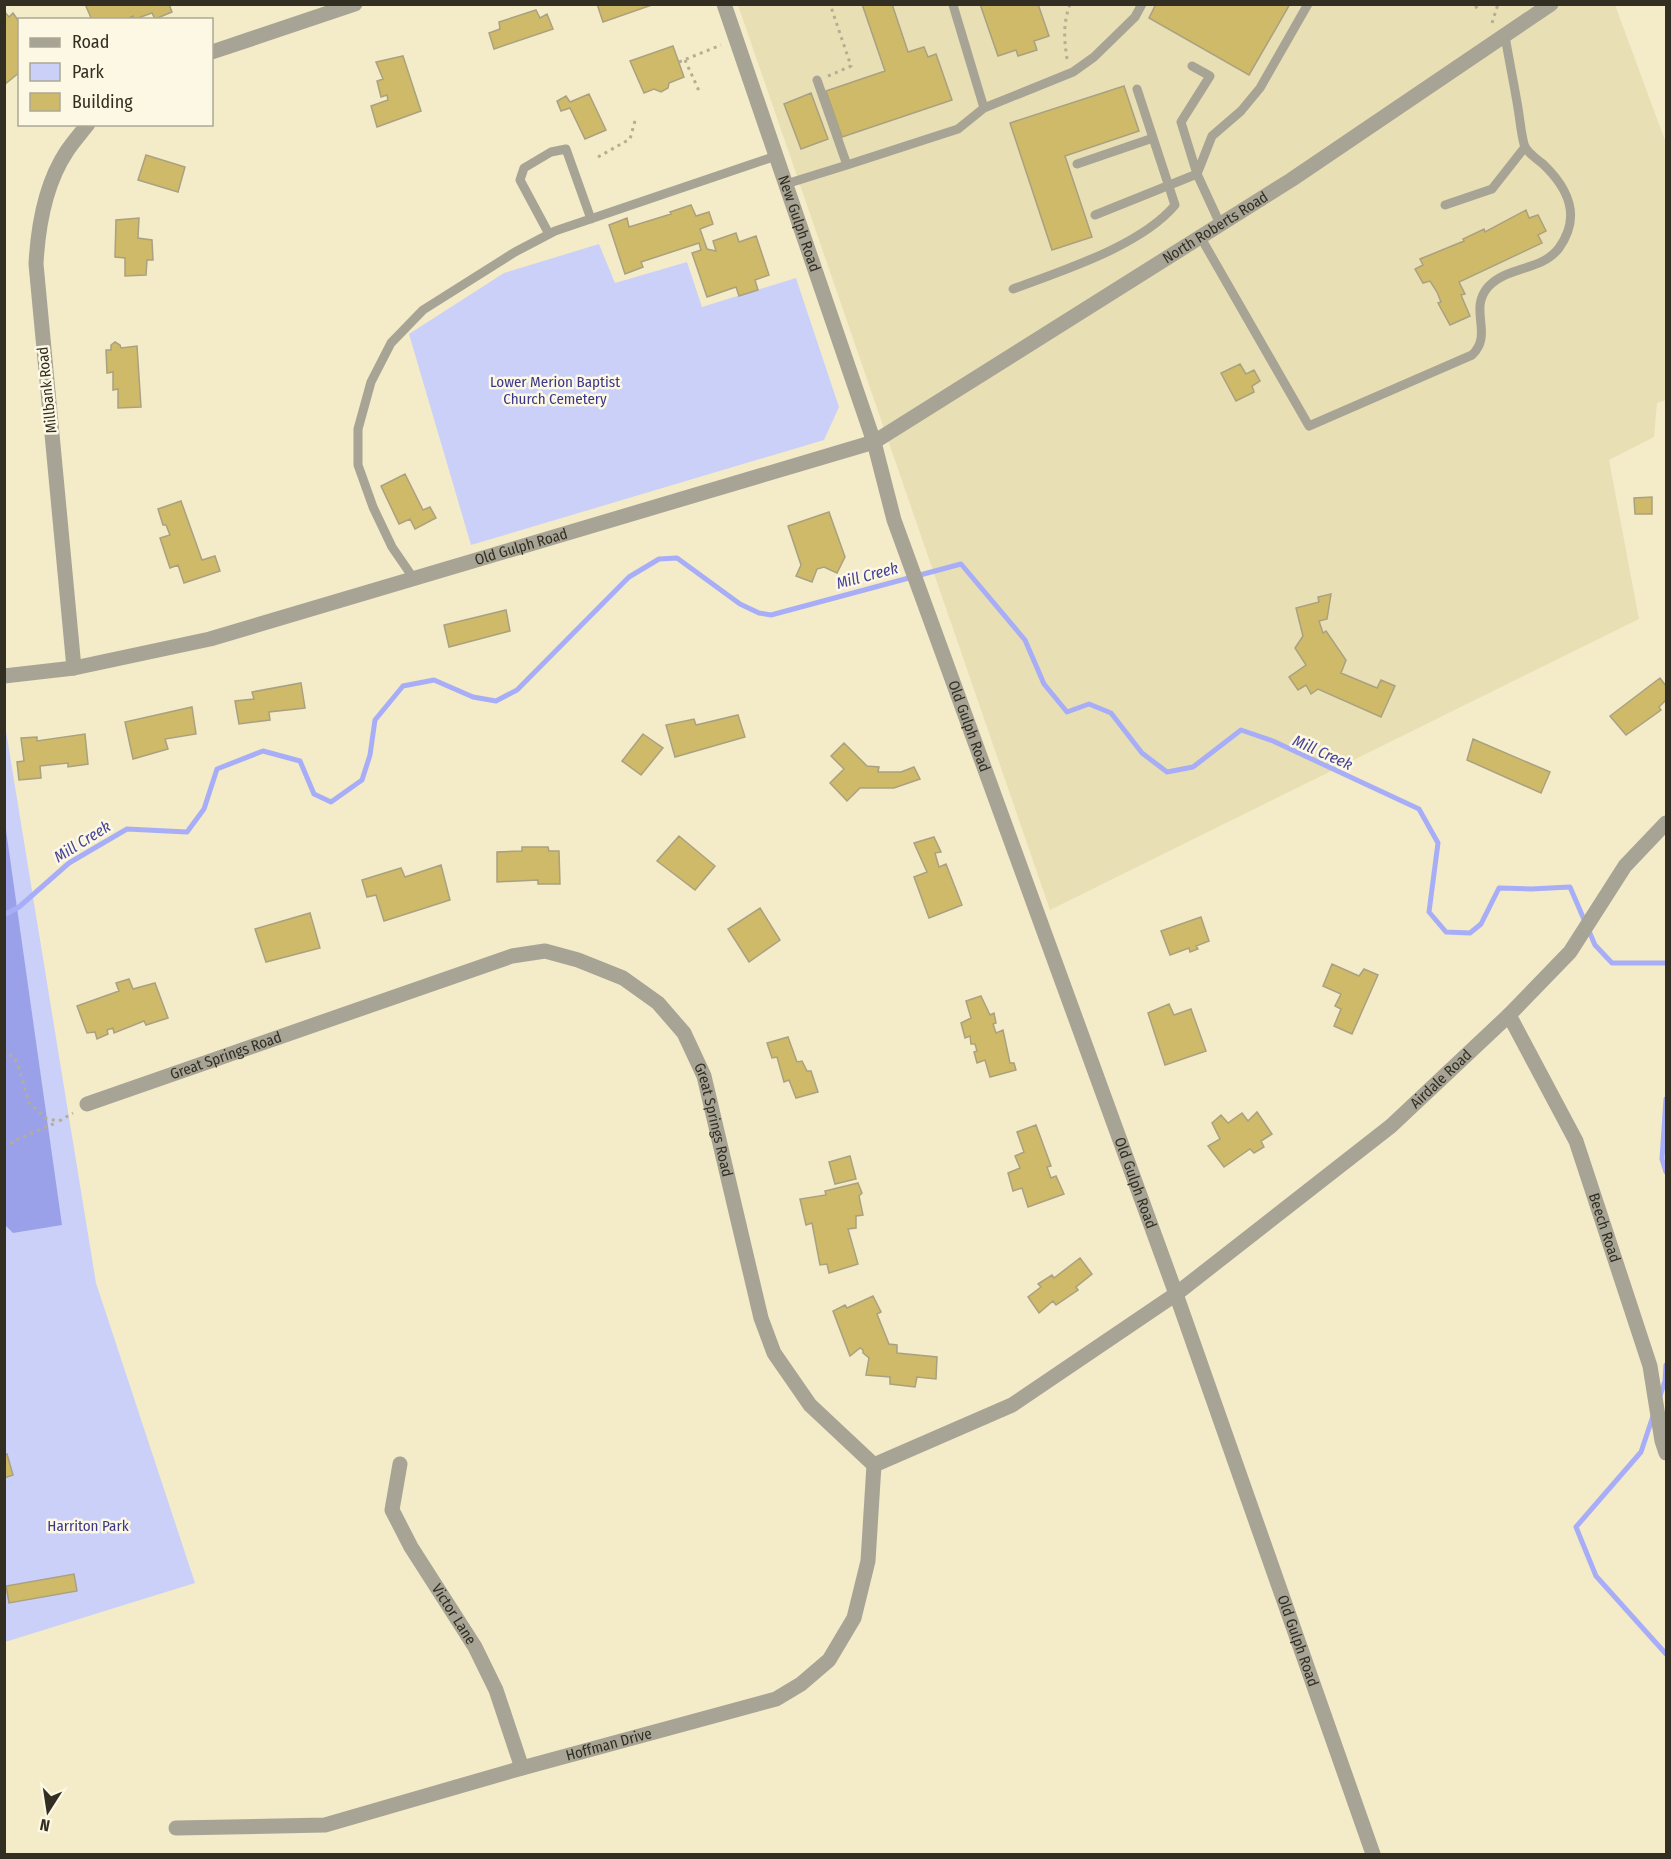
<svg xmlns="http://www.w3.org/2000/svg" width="1671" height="1859" font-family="'Fira Sans Condensed',sans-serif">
<rect width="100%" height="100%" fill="#f4ebc9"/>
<path fill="#e9dfb5" d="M738,5h877l51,138v257l-9,3 -3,34 -45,23 30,159 -589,291z"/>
<path fill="#cbd0f8" d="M599,244l16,39 72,-21 15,45 94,-29 43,129 -15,33 -353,105 -62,-211 95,-61z
M4,719l92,564 99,300 -190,59z"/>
<path fill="#9ba1e9" d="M5,823l57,402 -49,8 -9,-9z"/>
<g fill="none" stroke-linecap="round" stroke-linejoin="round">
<path stroke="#a7aef7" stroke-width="5" d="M4,915l15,-8 50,-44 58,-34 60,3 17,-23 13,-40 46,-18 37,10 14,33 17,8 31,-22 8,-25 5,-35 28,-34 31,-6 39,17 23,4 21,-11 112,-113 30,-18 18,-1 63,46 19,9 12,2 190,-51 64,76 19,44 23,28 22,-8 22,9 31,40 25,19 26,-5 48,-37 32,11 146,68 19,34 -9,69 17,20 24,1 11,-9 18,-36 32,1 39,-2 25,58 17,18h54
M1666,1099l-4,60 4,13
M1660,1396l5,-15 1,-16
M1653,1416l-12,36 -65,75 20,49 70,78"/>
</g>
<path fill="#ceba68" stroke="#a9a180" stroke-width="1.5" d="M85,4h84l3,8 -17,7 -3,-6 -17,6 -2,-3 -8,4h-33z
M597,4h54l1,1 -49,17z
M862,4h30l16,48 16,-5 4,10 8,-3 16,46 -110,37 -16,-46 59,-20z
M980,4h58l11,32 -15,5 3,9 -19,6 -2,-6 -18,6z
M1156,4h134l-41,71 -100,-57z
M536,10l4,8 7,-4 6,15 -59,20 -5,-16 11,-4 -1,-7z
M4,11l5,6 4,-4 7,10v49l-16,13z
M673,46l11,31 -15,6 -1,5 -7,4 -7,-3 -10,4 -14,-32z
M403,56l18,55 -44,16 -6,-21 17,-6 -1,-5 -6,2 -4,-16 6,-2 -7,-17z
M1124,86l15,45 -74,25 27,81 -40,13 -42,-127z
M811,93l17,46 -27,10 -17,-45z
M589,94l17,36 -21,9 -15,-31 -9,3 -4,-10 9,-5 4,6z
M146,155l39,12 -7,25 -40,-12z
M691,205l5,11 13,-4 4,12 -13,5 7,20 9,2 -3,-10 23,-8 3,9 17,-6 13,39 -14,5 3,10 -19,6 -3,-9 -29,10 -15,-44 9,-3 -2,-7 -58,19 2,5 -18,7 -16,-49 18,-7 2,9 42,-13 -1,-2z
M1526,210l3,8 9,-3 8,16 -8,4 4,8 -83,39 6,12 -4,1 9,21 -20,9 -12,-22 3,-1 -4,-10 -7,-11 -7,2 -8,-14 8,-4 -3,-6 44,-18 -1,-2 21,-10 1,3z
M139,218l-1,20 14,2 1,20h-6l-1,15 -21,1v-18l-10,-1 1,-37z
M115,342l5,3 1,3 16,-2 4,61 -23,1v-19l-5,1v-18l-6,1 -1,-23h5v-5z
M1240,364l6,10 8,-4 6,11 -8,5 2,6 -18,9 -15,-28z
M405,474l18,36 7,-3 6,11 -21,11 -5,-10 -11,5 -18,-38z
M1652,497v17h-17l-1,-16z
M181,501l21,59 13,-4 5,15 -36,12 -6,-18 -8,3 -10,-30 10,-3 -4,-10h-3l-5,-16z
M829,512l16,45 -8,16 -13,-6 -7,2 -5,13 -16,-6 5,-11 -13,-39z
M1331,594l-4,25 -8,2 4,12 3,-2 20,29 -5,13 36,15 4,-8 14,6 -14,31 -63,-28 -7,5 -5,-9 -8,5 -9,-13 17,-12 -11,-17 8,-12 -7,-28 23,-6 -1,-5z
M506,610l4,21 -61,16 -5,-22z
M1660,678l6,8v14l-7,7 2,3 -35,25 -16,-19z
M301,683l4,25 -36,4 1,8 -31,4 -4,-23 19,-2 -2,-7z
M192,707l4,27 -31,5 3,10 -35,10 -8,-37z
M738,715l7,22 -70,20 -9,-32 28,-6 2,6z
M85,734l3,30 -20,3v-4l-28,3 1,12 -22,2 -2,-18 7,-1 -3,-23 16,-1v4z
M643,734l20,14 -22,27 -19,-14z
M1473,739l77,33 -9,21 -74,-33z
M844,743l23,23 12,1 -1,5h23l13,-5 6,12 -26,9h-34l-13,13 -17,-18 14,-14 -13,-13z
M679,836l36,30 -20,24 -38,-29z
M934,837l7,15 -6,1 4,14 7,-3 16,41 -33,13 -15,-41 13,-5 -13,-29z
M522,847h26l1,4h10l1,33h-22v-4l-41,2v-30l25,-1z
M441,865l9,35 -66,21 -8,-26 -9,2 -5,-17 39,-12 4,9z
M760,908l20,32 -31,22 -21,-33z
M310,913l10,35 -54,14 -11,-33z
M1201,917l8,24 -13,5 2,3 -8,3 -1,-4 -19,7 -9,-24z
M1332,964l27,12 5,-7 14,6 -26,59 -18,-8 7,-17 -6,-3 6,-12 -18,-8z
M129,979l4,10 22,-6 13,35 -22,7 -2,-4 -30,12 -1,-5 -6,2 1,4 -11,5 -2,-7 -8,1 -10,-27 42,-15 -3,-8z
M981,996l9,19 4,-2 2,10 -3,1 3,9 7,-3 7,33h4l2,7 -26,7 -5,-17 -8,3 -3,-11 3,-1 -2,-7h-4l-1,-8 -5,2 -4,-15 10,-5 -5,-17z
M1169,1004l5,11 17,-6 15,42 -41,14 -17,-52z
M788,1037l9,25 5,-1 5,10h4l7,21 -22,6 -7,-18 -5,2 -7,-25 -5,1 -5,-15z
M1257,1112l15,22 -11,7 3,6 -10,6 -4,-4 -26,18 -16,-21 12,-7 -8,-16 9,-8 7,8 14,-10 6,8z
M1036,1125l15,41 -4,1 4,11 5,-2 8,18 -36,13 -6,-19 -9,3 -5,-18 12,-5 -5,-12 9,-4 -7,-20z
M850,1156l6,23 -21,5 -6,-22z
M858,1183l4,10 -3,3 4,19 -7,1v12l-8,1 10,35 -29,9 -2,-9 -7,1 -8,-42 -6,2 -6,-26 26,-4 -1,-4z
M1080,1258l12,16 -16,13 2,3 -22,15 -3,-4 -14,12 -11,-16 13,-10 -3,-3 14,-9 2,3z
M873,1296l8,16 -4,2 12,30 8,1v8l40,4 -1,22 -19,-2 -2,10 -25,-3v-7l-24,-2 3,-17 -6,-5v-3l-3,-2 -10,8 -17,-45 12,-6 2,3z
M7,1454l6,21 -9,3v-23z
M74,1574l3,17 -68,12 -3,-17z"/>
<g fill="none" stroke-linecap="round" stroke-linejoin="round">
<path stroke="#b5ae92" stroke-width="3" stroke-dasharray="3 4.5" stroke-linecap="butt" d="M1475,8l6,-4
M1492,23l6,-19
M1067,59c-3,-20 -4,-36 3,-55
M685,60l15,33
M679,62l42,-17
M828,76l23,-10 -21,-62
M598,157l32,-18 6,-22
M4,1049l13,13 12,41 18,16 12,2 14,-8
M4,1148l14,-9 40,-17"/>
<path stroke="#a7a496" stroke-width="9" d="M984,108l89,-36 21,-15 41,-40 7,-13
M1077,164l76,-26
M847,165l111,-36 26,-21 -31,-103
M786,184l61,-19 -30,-85
M1445,205l47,-16 33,-42
M1095,215l102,-41 -16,-52 29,-46 -18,-10
M1221,226l-24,-52 15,-38 29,-25 19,-23 48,-84
M549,234l-29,-54 4,-12 27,-16 15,-3 25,70
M1201,238l108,188 163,-71c22,-21 -4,-45 16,-68 19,-21 54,-16 71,-39 23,-32 9,-60 -16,-84 -6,-5 -17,-12 -19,-20 -3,-11 -4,-24 -6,-36 -4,-24 -9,-48 -13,-72
M1013,289c48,-18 128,-43 162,-84l-38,-116
M414,579l-22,-32 -19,-40 -15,-42v-36l13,-47 20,-39 32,-33 92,-58 40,-21 221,-75"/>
<g stroke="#a7a496" stroke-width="15">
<path id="s1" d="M724,4l150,438 417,-262 260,-176"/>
<path d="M212,52l143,-48"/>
<path d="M74,668l-38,-404c2,-38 9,-80 31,-113 6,-9 14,-18 21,-27"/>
<path id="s2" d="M1509,1015l67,126 74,225 12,75 4,12"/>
<path id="s3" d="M87,1104l425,-148 33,-5 33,9 45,18 35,25 26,30 20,43 57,242 13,35 36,52 64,60"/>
<path id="s4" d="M400,1464l-8,46 19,37 64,100 21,43 26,78"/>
<path id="s5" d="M874,1465l138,-60 164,-111 215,-168 118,-111 61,-63 55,-86 41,-43"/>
<path id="s6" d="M176,1828l149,-3 197,-57 254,-69 25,-15 28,-24 25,-42 14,-57 6,-96"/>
</g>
<path stroke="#a7a496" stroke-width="15" id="s7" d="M4,676l70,-8 136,-29 664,-197 20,78 282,774 197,560"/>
</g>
<g text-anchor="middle" stroke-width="5" stroke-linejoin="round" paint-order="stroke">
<g font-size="15" fill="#322f22" stroke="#fdf8e4">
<text dy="5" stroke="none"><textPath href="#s1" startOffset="232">New Gulph Road</textPath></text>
<text dy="5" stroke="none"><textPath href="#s1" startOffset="866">North Roberts Road</textPath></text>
<text transform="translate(47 390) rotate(-96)" y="5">Millbank Road</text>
<text dy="5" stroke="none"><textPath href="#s7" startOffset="534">Old Gulph Road</textPath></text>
<text dy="5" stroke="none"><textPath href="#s7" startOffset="1202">Old Gulph Road</textPath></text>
<text dy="5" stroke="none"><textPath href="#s3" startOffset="147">Great Springs Road</textPath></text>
<text dy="5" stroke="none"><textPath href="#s5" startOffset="690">Airdale Road</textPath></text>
<text dy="5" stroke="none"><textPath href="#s3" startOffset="741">Great Springs Road</textPath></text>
<text dy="5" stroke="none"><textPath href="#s7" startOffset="1688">Old Gulph Road</textPath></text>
<text dy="5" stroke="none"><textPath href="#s2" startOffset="234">Beech Road</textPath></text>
<text dy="5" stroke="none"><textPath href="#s4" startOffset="168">Victor Lane</textPath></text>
<text dy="5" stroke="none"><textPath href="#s7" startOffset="2174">Old Gulph Road</textPath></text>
<text dy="5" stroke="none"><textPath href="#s6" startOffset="444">Hoffman Drive</textPath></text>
</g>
<g font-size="15" fill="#3b388b" stroke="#fdf8e4">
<text x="555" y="387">Lower Merion Baptist<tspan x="555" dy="17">Church Cemetery</tspan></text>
<text x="88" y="1531">Harriton Park</text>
</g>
<g font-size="16" font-style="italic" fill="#454498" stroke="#fdf8e4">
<text transform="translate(867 575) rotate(-15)" y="6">Mill Creek</text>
<text transform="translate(1323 752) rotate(24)" y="6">Mill Creek</text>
<text transform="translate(82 841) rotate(-32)" y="6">Mill Creek</text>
</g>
</g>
<rect width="1671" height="1859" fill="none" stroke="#322f22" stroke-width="12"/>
<rect x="18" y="18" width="195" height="108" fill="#fdf8e4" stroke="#aca896" stroke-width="1.5"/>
<rect x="30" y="38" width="30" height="9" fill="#a7a496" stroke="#aca896" stroke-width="1.5"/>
<text x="72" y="48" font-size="18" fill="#322f22">Road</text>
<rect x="30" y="63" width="30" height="18" fill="#cbd0f8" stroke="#aca896" stroke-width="1.5"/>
<text x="72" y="78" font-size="18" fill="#322f22">Park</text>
<rect x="30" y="93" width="30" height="18" fill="#ceba68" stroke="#aca896" stroke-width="1.5"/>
<text x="72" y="108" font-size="18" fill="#322f22">Building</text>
<g transform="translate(48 1811) rotate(192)" stroke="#fdf8e4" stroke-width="4.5" paint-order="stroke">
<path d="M0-4.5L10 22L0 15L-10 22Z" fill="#322f22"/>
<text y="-9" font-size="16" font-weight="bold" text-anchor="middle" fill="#322f22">N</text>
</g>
</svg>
